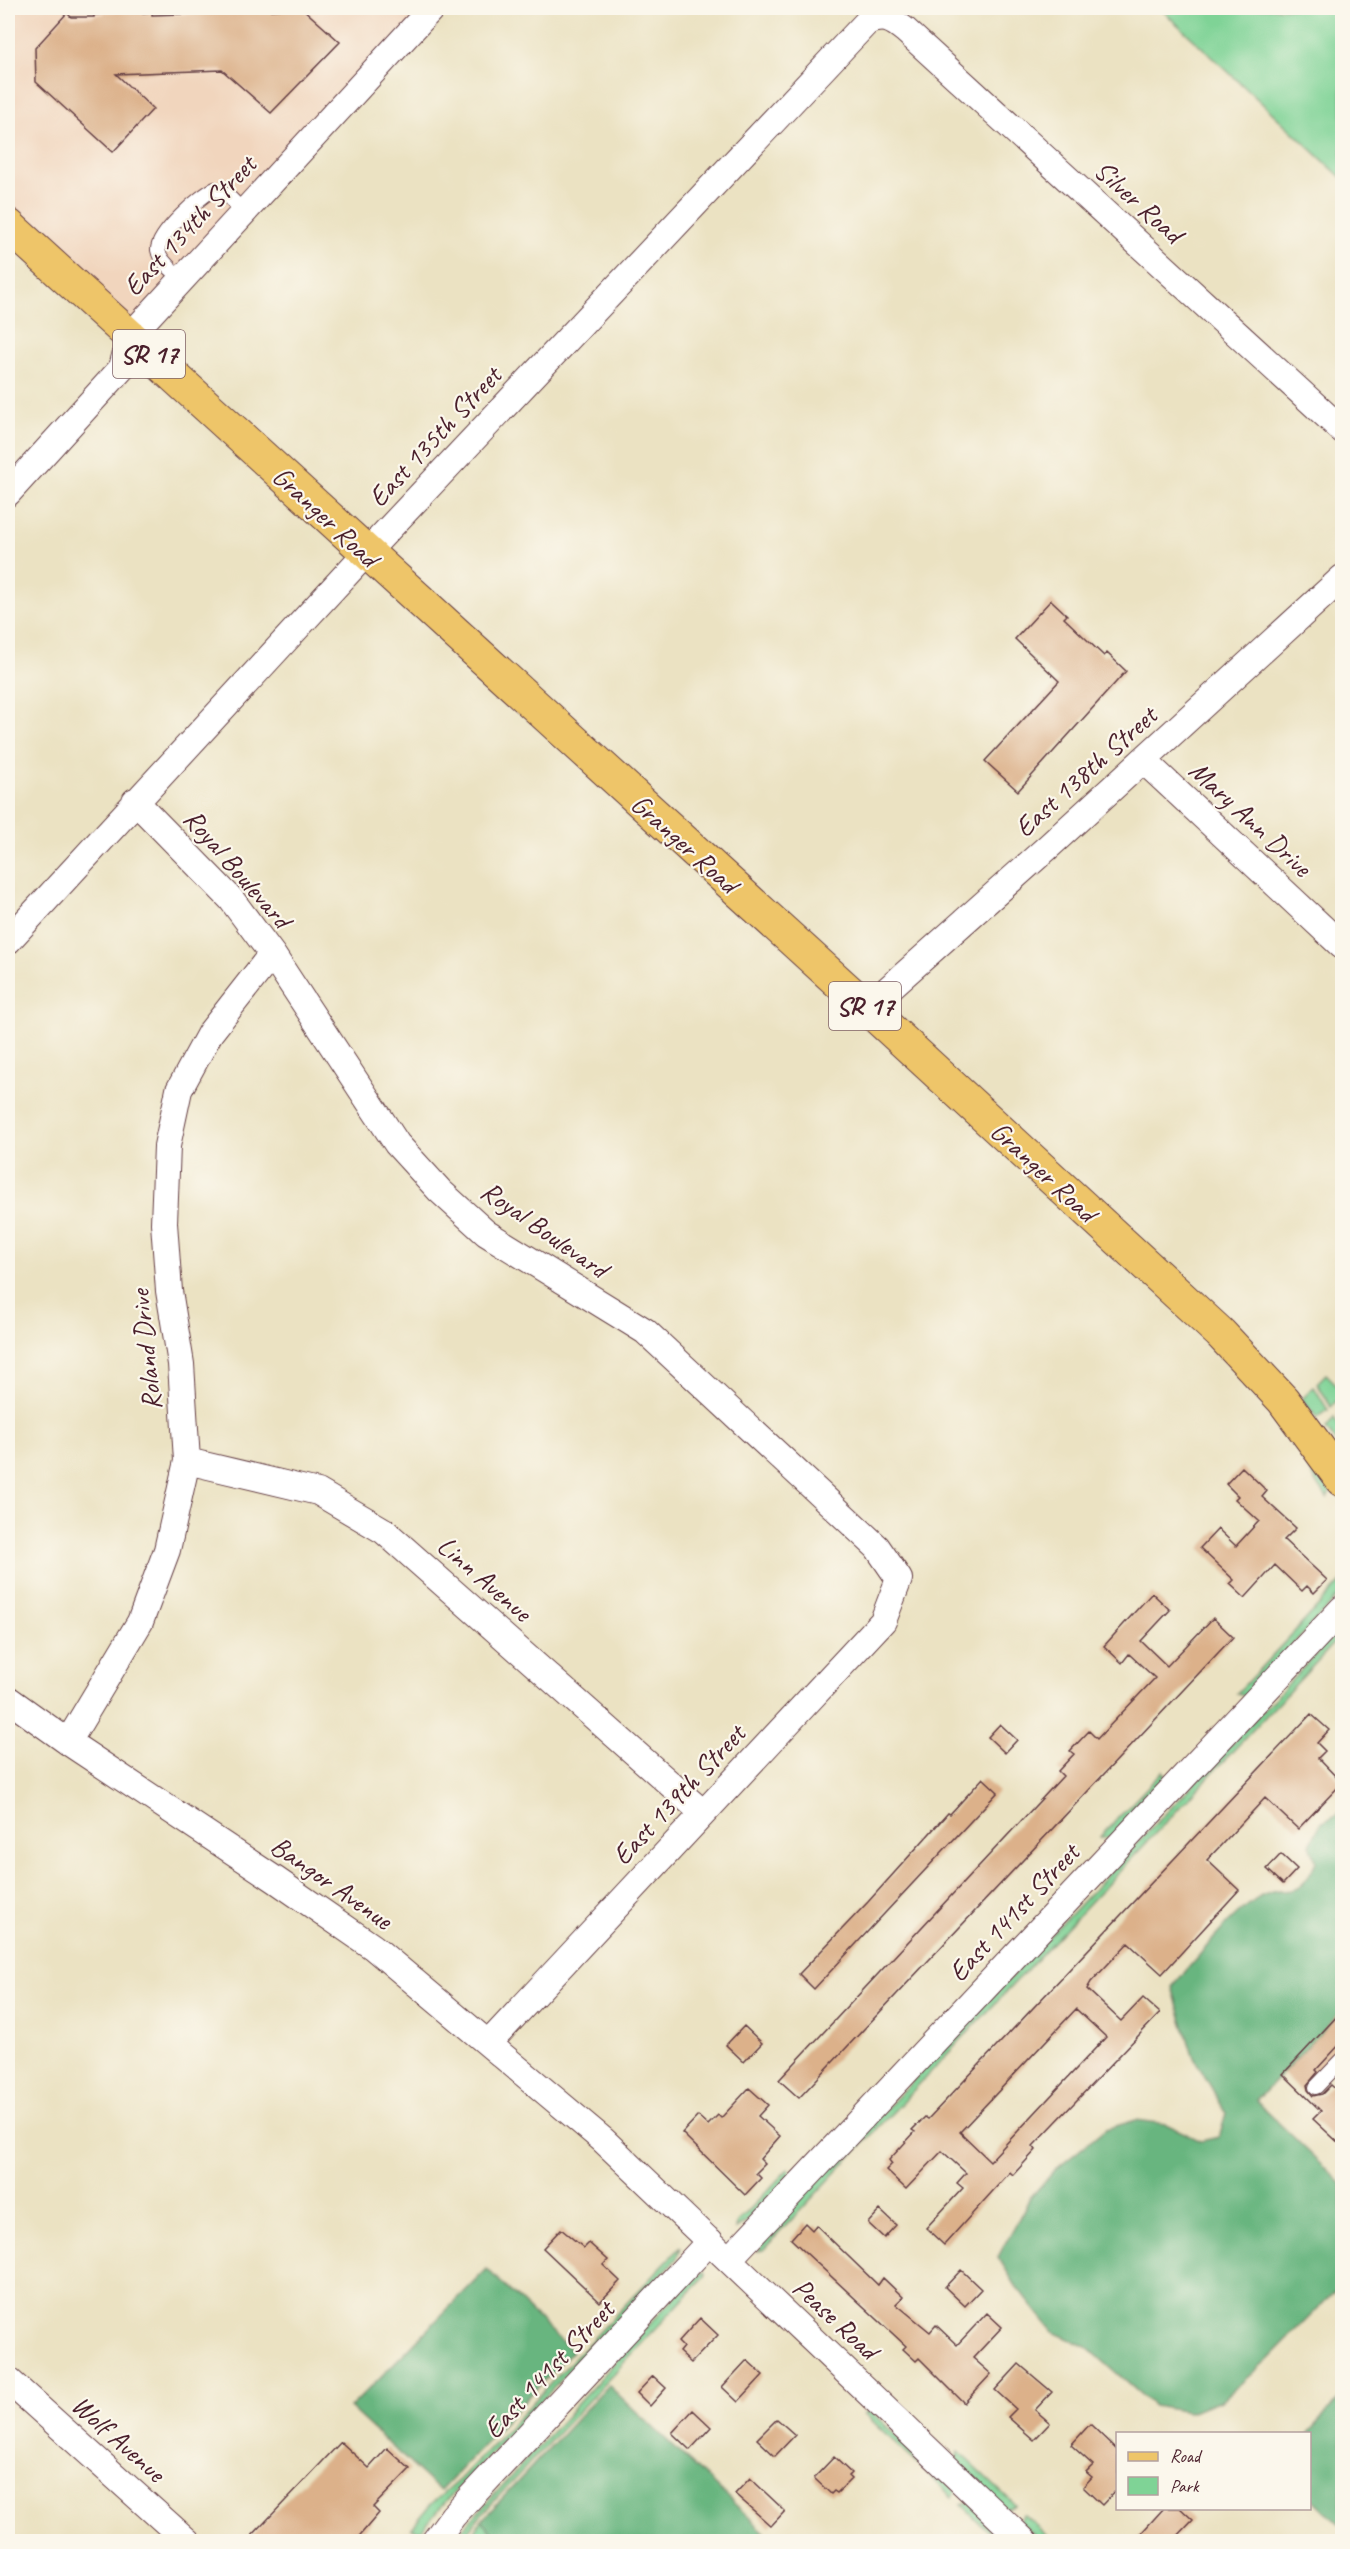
<svg xmlns="http://www.w3.org/2000/svg" width="1350" height="2549" font-family="Caveat,sans-serif">
<rect width="100%" height="100%" fill="#fbf7ec"/>
<filter id="ink" filterUnits="userSpaceOnUse"><feTurbulence type="fractalNoise" baseFrequency=".0167" numOctaves="2"/><feDisplacementMap in="SourceGraphic" scale="12" xChannelSelector="R" yChannelSelector="G"/><feConvolveMatrix kernelMatrix="1 2 1 2 8 2 1 2 1" color-interpolation-filters="sRGB"/></filter>
<filter id="wash" filterUnits="userSpaceOnUse"><feTurbulence type="fractalNoise" baseFrequency=".008" numOctaves="4" result="noise"/><feDisplacementMap in="SourceGraphic" scale="24" xChannelSelector="R" yChannelSelector="G"/><feGaussianBlur stdDeviation="1.35" result="paint"/><feColorMatrix in="noise" values="0 0 0 0 0 0 0 0 0 0 0 0 0 0 0 0 0 1.4 0 .05"/><feComposite in="paint" operator="in"/></filter>
<g filter="url(#wash)">
<rect width="100%" height="100%" fill="#ebe2c2"/>
<path fill="#f1d5bd" d="M8,8h402l12,11 -292,317 -122,-111z"/>
<path fill="#7fd396" stroke="#647960" stroke-width="1.5" d="M1160,8h182v170l-179,-167z
M1326,1374l16,16v5l-11,12 -14,-24z
M1314,1387l14,23 -11,8 -15,-19z
M1334,1418l8,15v16l-16,-20z
M1313,1463l18,27 -4,8 -20,-31z
M1342,1581v11l-97,103 -8,-2z
M1342,1627v8l-579,615 -5,1 12,-19z
M1163,1771l3,8 -56,59 -10,-1z
M789,2168l2,7 -44,47 -11,7 1,-6z
M680,2247l-3,11 -231,243 -25,30 -10,-2 19,-24 30,-26z
M705,2271l1,4 -226,241 -20,25h-8l211,-231 29,-30z
M870,2411l85,79 -3,7 -88,-84z
M959,2452l56,53 -9,4 -50,-49z
M969,2503l42,38h-12l-38,-36z
M1023,2514l30,27h-12l-21,-19z
M481,2521l19,20 -34,1z"/>
<path fill="#67b57f" stroke="#586a55" stroke-width="1.5" d="M1342,1812v199l-86,90 86,83v103h-3l-72,73 -45,40 -34,12 -34,-6 -67,-59 -34,-15 -37,-46 -18,-29 32,-59 25,-28 51,-41 30,-9 30,4 35,17 18,-4 7,-24 -33,-57 -21,-69c26,-29 51,-64 83,-87 30,-21 42,8 61,-39l-6,-17 11,-21z
M487,2269l85,82 -132,140 -90,-83z
M608,2385l165,155 2,1h-275l-19,-20z
M1342,2396v131l-32,-30 -2,-64z"/>
<g id="blocks">
<path fill="#dcb18a" fill-rule="evenodd" d="M222,8h49v2l31,-2 38,34 -69,71 -49,-43 -106,4 37,35 -40,43 -77,-70 -1,-34 32,-35 4,4h23v-2l10,-1v-2l38,-1 1,2 9,-1v3l61,-2v-3h9z
M1051,600l16,15 -3,3 40,38 3,-3 19,18 -108,120 -33,-30 74,-80 -44,-42z
M1242,1467l25,24 -5,6 34,31 -12,12 43,40 -13,13 -7,-7 -5,5 -27,-26 -30,33 -15,-14 4,-4 -34,-32 18,-19 18,17 23,-25 -24,-22 3,-3 -12,-12z
M1152,1593l18,17 -29,31 26,25 46,-48 20,19 -434,461 -20,-18 284,-304 -5,-5 16,-17 -4,-3 19,-20 8,8 58,-61 -26,-24 -7,9 -18,-17z
M1311,1714l18,16 -12,13 8,8 -7,7 24,25 -44,46 -33,-31 -25,27 -33,35 32,30 -77,84 -34,-31 -37,39 -4,7 34,32 22,-23 17,15 -127,133 3,4 -23,25 -3,-3 -66,73 -18,-17 37,-40 -6,-5 9,-10 -24,-22 -36,38 -20,-19 6,-6 -3,-4 26,-28 -3,-2 13,-13 3,2zM1076,2009l30,28 -116,124 -30,-29z
M1000,1724l17,16 -12,13 -17,-16z
M983,1778l15,14 -184,197 -15,-15 69,-72 80,-89 2,1z
M1281,1854l16,15 -14,15 -16,-15z
M1342,2011v31l-26,28 2,2 -11,13 1,5 5,6 9,-2 9,-9 11,10v51l-29,-27 8,-8 -38,-37z
M744,2026l18,17 -18,19 -18,-17z
M749,2088l19,17 -10,11 22,20 -20,23 5,5 -9,9 5,5 -16,17 -63,-62 16,-17 10,9 10,-10 3,3z
M880,2210l16,15 -12,13 -16,-15z
M805,2223l7,7 4,-5 62,60 5,-7 20,19 -7,7 34,28 6,-7 21,20 30,-32 15,14 -29,31 18,16 -27,29 -45,-45 -3,3 -13,-12 3,-3 -115,-107z
M561,2229l23,19 5,-5 19,17 -5,5 17,16 -20,21 -57,-54z
M961,2270l20,19 -16,17 -20,-19z
M700,2318l18,17 -27,28 -12,-11 4,-5 -5,-5z
M747,2360l16,15 -25,27 -16,-15z
M1019,2364l33,28 -17,18 15,13 -16,17 -26,-23 8,-8 -21,-19z
M653,2376l13,12 -16,18 -13,-13z
M693,2410l18,17 -21,23 -18,-17z
M777,2419l18,16 -20,21 -18,-17z
M1090,2424l28,27v37l-16,17 -19,-18 9,-10 -6,-5 7,-7 -22,-20z
M341,2442l28,26 18,-20 23,21 -37,38 6,6 -24,28h-108z
M834,2457l17,16 -3,3 3,3 -14,14 -3,-2 -3,3 -17,-16z
M750,2478l35,33 -14,15 -36,-32z
M1164,2508h16l13,12 -20,21h-39z"/>
</g>
</g>
<g filter="url(#ink)">
<use href="#blocks" fill-opacity="0" stroke="#623c42" stroke-width="1.5"/>
<g fill="none" stroke-linecap="round" stroke-linejoin="round">
<g stroke="#623c42" stroke-width="16">
<path id="lane" d="M182,279c-8,-8 -22,-17 -24,-29 -1,-16 44,-56 57,-61l11,5 18,18
M1316,2087l26,-27"/>
</g>
<g stroke="#623c42" stroke-width="28">
<path id="street" d="M8,493l114,-125 8,-32 302,-328
M1143,760l199,186
M135,801l96,98 41,55 125,190 43,47 46,42 159,98 232,216 22,32 -16,42 -394,422
M8,941l358,-388 501,-531c17,-7 24,-3 38,8l437,400
M867,1008l181,-161 294,-269
M187,1461l131,31 66,39 319,282
M8,1699l60,43 208,138 97,67 230,193 422,402
M68,1742l72,-120 27,-72 20,-89 -6,-97 -12,-73 -5,-68 3,-77 12,-56 31,-57 62,-79
M729,2259l613,-650
M8,2380l180,162
M434,2542l19,-26 257,-275"/>
</g>
<g stroke="#623c42" stroke-width="35">
<path id="primary" d="M8,225l859,783 353,325 63,67 59,80"/>
</g>
<use href="#lane" stroke="#fff" stroke-width="14"/>
<use href="#street" stroke="#fff" stroke-width="26"/>
<use href="#primary" stroke="#eec569" stroke-width="33"/>
</g>
</g>
<g text-anchor="middle" stroke-width="4.5" stroke-linejoin="round" paint-order="stroke">
<g fill="#fbf7ec" stroke="#7f6065" stroke-width="1.5">
<rect x="113" y="330" width="72" height="48" rx="4.5"/>
<rect x="829" y="982" width="72" height="48" rx="4.5"/>
</g>
<g font-size="27" font-weight="bold" fill="#4a1f2b">
<text x="149" y="363">SR 17</text>
<text x="865" y="1015">SR 17</text>
</g>
<g font-size="28" fill="#4a1f2b" stroke="#fbf7ec">
<text transform="translate(1139 201) rotate(42)" y="10">Silver Road</text>
<text transform="translate(189 225) rotate(-47)" y="10">East 134th Street</text>
<text transform="translate(434 436) rotate(-47)" y="10">East 135th Street</text>
<text transform="translate(326 516) rotate(43)" y="10">Granger Road</text>
<text transform="translate(1085 771) rotate(-42)" y="10">East 138th Street</text>
<text transform="translate(1251 818) rotate(43)" y="10">Mary Ann Drive</text>
<text transform="translate(685 843) rotate(42)" y="10">Granger Road</text>
<text transform="translate(238 868) rotate(49)" y="10">Royal Boulevard</text>
<text transform="translate(1044 1171) rotate(43)" y="10">Granger Road</text>
<text transform="translate(545 1229) rotate(35)" y="10">Royal Boulevard</text>
<text transform="translate(145 1350) rotate(-96)" y="10">Roland Drive</text>
<text transform="translate(485 1578) rotate(41)" y="10">Linn Avenue</text>
<text transform="translate(678 1794) rotate(-47)" y="10">East 139th Street</text>
<text transform="translate(332 1882) rotate(35)" y="10">Bangor Avenue</text>
<text transform="translate(1013 1912) rotate(-47)" y="10">East 141st Street</text>
<text transform="translate(836 2318) rotate(43)" y="10">Pease Road</text>
<text transform="translate(548 2369) rotate(-47)" y="10">East 141st Street</text>
<text transform="translate(119 2438) rotate(42)" y="10">Wolf Avenue</text>
</g>
</g>
<rect width="1350" height="2549" fill="none" stroke="#fbf7ec" stroke-width="30"/>
<rect x="1116" y="2432" width="195" height="78" fill="#fbf7ec" stroke="#b4a19f" stroke-width="1.5"/>
<rect x="1128" y="2452" width="30" height="9" fill="#eec569" stroke="#b4a19f" stroke-width="1.5"/>
<text x="1170" y="2462" font-size="18" fill="#4a1f2b">Road</text>
<rect x="1128" y="2477" width="30" height="18" fill="#7fd396" stroke="#b4a19f" stroke-width="1.5"/>
<text x="1170" y="2492" font-size="18" fill="#4a1f2b">Park</text>
</svg>
